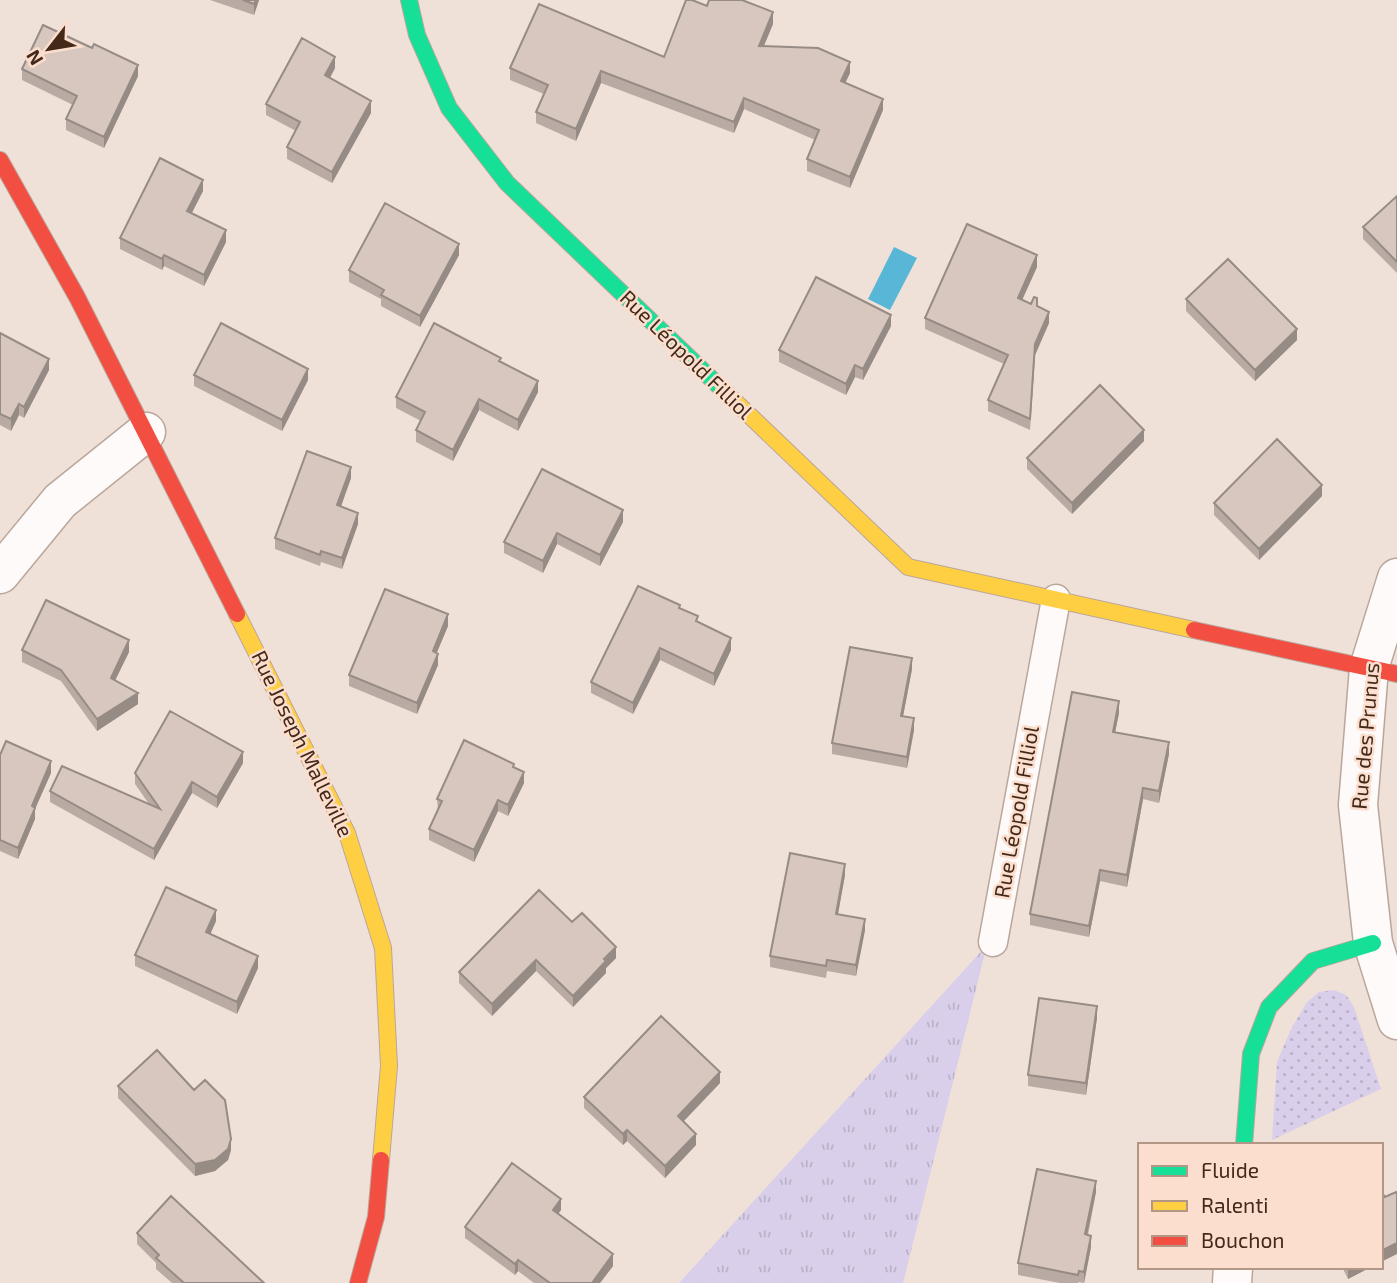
<svg xmlns="http://www.w3.org/2000/svg" width="1397" height="1283" font-family="'Exo 2',sans-serif">
<defs>
<pattern id="grass-tufts" width="24" height="20" patternUnits="userSpaceOnUse" patternTransform="scale(1.75)"><rect width="24" height="20" fill="#d9cfeb"/><path d="M3 7l-1-3M5 7V3M7 7l1-3M15 17l-1-3M17 17v-4M19 17l1-3" fill="none" stroke="#bbb2c9"/></pattern>
<pattern id="garden-dots" width="8" height="8" patternUnits="userSpaceOnUse" patternTransform="scale(1.75)"><rect width="8" height="8" fill="#d9cfeb"/><path d="M2 2h.1M6 6h.1" fill="none" stroke="#bbb2c9" stroke-width="1.8" stroke-linecap="round"/></pattern>
</defs>
<rect width="100%" height="100%" fill="#f0e1d8"/>
<path fill="url(#grass-tufts)" d="M987,945l-84,338h-224z"/>
<path fill="url(#garden-dots)" d="M1334,990l12,5 8,12 27,82 -109,51 5,-78 14,-33 16,-27 12,-10z"/>
<path fill="#58b6d7" d="M894,247l23,11 -27,52 -22,-11z"/>
<g fill="none" stroke-linecap="round" stroke-linejoin="round">
<g stroke="#baa69b" stroke-width="31">
<path id="lane" d="M993,942l63,-343"/>
</g>
<g stroke="#baa69b" stroke-width="41">
<path id="street" d="M0,574l60,-73 86,-69
M1397,578l-28,90 -11,137 15,138 24,77
M1232,1283l1,-16"/>
</g>
<g stroke="#baa69b" stroke-width="18">
<path id="fast" d="M409,0l8,35 32,73 58,75 216,207
M1244,1145l7,-91 18,-47 44,-46 60,-18"/>
</g>
<g stroke="#baa69b" stroke-width="18">
<path id="slow" d="M723,390l185,177 286,63
M237,614l110,219 36,115 6,118 -8,94"/>
</g>
<g stroke="#baa69b" stroke-width="18">
<path id="jam" d="M0,160l77,137 160,317
M1194,630l203,44
M358,1283l18,-66 5,-57"/>
</g>
<use href="#lane" stroke="#fdfaf9" stroke-width="28"/>
<use href="#street" stroke="#fdfaf9" stroke-width="38"/>
<use href="#fast" stroke="#16e098" stroke-width="16"/>
<use href="#slow" stroke="#ffcf43" stroke-width="16"/>
<use href="#jam" stroke="#f24e42" stroke-width="16"/>
</g>
<path fill="#b9aba3" d="M210,0h49l-5,15z
M707,6l66,18 -9,22 86,27 -5,10 38,27 -33,78 -43,-17v-12l8,-19 -71,-31 -10,24 -133,-50 -25,58 -40,-18v-11l8,-18 -34,-14v-12l154,-11z
M335,68l-5,10 41,35 -39,70 -45,-24v-12l9,-16 -30,-16v-11z
M22,69l116,7 -34,72 -38,-18v-11l7,-14 -51,-25z
M203,191l-11,22 34,29 -22,44 -40,-20 -2,4 -42,-21v-11z
M1397,196v77l-34,-34v-12z
M459,255l-39,72 -39,-21v-7l-32,-17v-12z
M1037,267l-15,33 15,7 12,16 -14,32 -5,75 -42,-19v-11l16,-36 -79,-35v-11z
M1186,299l111,41 -42,41 -69,-70z
M891,326l-28,54 -8,-3 -9,18 -67,-33v-12z
M0,333l49,37 -25,48 -5,-3 -8,16 -11,-6z
M501,362l37,30 -20,39 -39,-21 -26,51 -37,-19v-12l5,-9 -25,-13v-11z
M194,375l114,5 -26,51 -88,-45z
M1144,441l-72,73 -45,-45v-11z
M351,478l-10,29 17,17 -16,45 -21,-7 -1,4 -45,-17v-11z
M1322,496l-63,64 -45,-45v-12z
M623,522l-23,44 -43,-22 -14,29 -39,-20v-11z
M680,608l51,42 -17,36 -54,-26 -27,54 -42,-21v-11z
M448,626l-12,27 2,12 -21,49 -68,-28v-11z
M22,650l107,2 -14,28 23,24 -41,27 -36,-50 -39,-19z
M912,669l-9,47 11,14 -7,38 -75,-14v-11z
M1119,713l-4,19 54,22 -10,49 -16,-4 -16,88 -27,-6 -11,56 -59,-12v-11z
M0,755l51,18 -16,36v10l-17,40 -18,-8z
M243,763l-26,45 -25,-15 -38,67 -104,-58v-11l99,13 -14,-20v-11z
M514,767l10,16 -16,33 -10,-5 -24,51 -45,-22v-11l9,-18 -1,-12z
M845,875l-7,39 27,16 -9,46 -29,-5 -1,7 -56,-11v-11z
M216,921l-6,13 48,34 -21,46 -102,-48v-11z
M572,922l44,36 -10,10v5l-33,34 -37,-36 -44,45 -33,-33v-11z
M1097,1018l-11,77 -58,-9v-11z
M720,1083l-36,38 12,24 -31,33 -38,-37 -4,4 -39,-37v-11z
M118,1086l113,64 -3,10 -13,11 -20,5 -77,-78z
M1096,1192l-8,43 3,12 -7,36 -5,-1 -1,1h-18l-42,-8v-12z
M561,1210l-3,4 55,52 -13,17h-66l-16,-12 -3,4 -50,-37v-11z
M137,1233l127,50h-92l-16,-14v-6l-19,-19z
M1342,1267h29l-23,12z"/>
<path fill="#968b85" d="M256,0h3l-5,15v-11z
M773,12v12l-14,33v-11z
M335,57v11l-10,19v-12z
M850,62v11l-9,19v-11z
M138,65v11l-34,72v-11z
M601,71v12l-25,58v-12z
M744,98v11l-10,24v-11z
M883,99v11l-33,78v-11z
M371,101v12l-39,70v-11z
M203,180v11l-16,31v-11z
M226,230v12l-22,44v-11z
M459,244v11l-39,72v-11z
M164,255v11l-2,4v-11z
M1037,255v12l-19,42v-11z
M1049,312v11l-14,32 -5,75 5,-86z
M891,315v11l-28,54v-11z
M1297,329v11l-42,41v-11z
M49,359v11l-25,48v-11z
M855,365v12l-9,18v-11z
M308,369v11l-26,51v-11z
M538,381v11l-20,39v-11z
M479,399v11l-26,51v-11z
M19,404v11l-8,16v-12z
M1144,430v11l-72,73v-11z
M351,467v11l-14,39v-12z
M1322,485v11l-63,64v-11z
M623,510v12l-23,44v-11z
M358,513v11l-16,45v-11z
M557,533v11l-14,29v-12z
M448,614v12l-15,36v-11z
M731,638v12l-17,36v-12z
M129,640v12l-18,37v-11z
M660,648v12l-27,54v-11z
M438,654v11l-21,49v-11z
M912,658v11l-11,58v-11z
M138,693v11l-41,27v-12z
M1119,701v12l-6,30v-11z
M914,718v12l-7,38v-11z
M1169,742v12l-10,49v-12z
M243,752v11l-26,45v-11z
M51,761v12l-16,36v10l-17,40v-11l14,-42z
M524,772v11l-16,33v-11z
M192,782v11l-38,67v-11z
M1143,788v11l-16,88v-12z
M498,800v11l-24,51v-12z
M845,864v11l-9,50v-11z
M1100,870v11l-11,56v-11z
M216,910v11l-10,23v-12z
M865,919v11l-9,46v-11z
M616,947v11l-10,10v5l-33,34v-11z
M258,956v12l-21,46v-12z
M536,960v11l-44,45v-12z
M1097,1006v12l-11,77v-12z
M720,1072v11l-42,44v-11z
M627,1130v11l-4,4v-11z
M696,1134v11l-31,33v-12z
M231,1139v11l-3,10 -13,11 -20,5v-12z
M1096,1181v11l-11,53v-11z
M561,1199v11l-8,11v-11z
M1091,1236v11l-7,36v-11z
M1397,1243v11l-16,8v-11z
M613,1254v12l-13,17h-8z
M518,1260v11l-3,4v-11z
M1349,1267h22l-23,12v-11z"/>
<path fill="#d7c7be" stroke="#968b85" stroke-width="2" d="M243,0h13l-2,4z
M686,0h6l15,6 2,-6h33l31,12 -14,34 59,2 32,14 -9,19 42,18 -33,78 -43,-18 12,-29 -75,-32 -10,24 -133,-51 -25,58 -40,-17 12,-27 -38,-17 29,-64 125,53z
M43,25l49,23 2,-4 44,21 -34,72 -38,-18 11,-23 -55,-27z
M302,38l33,19 -10,18 46,26 -39,71 -45,-25 13,-25 -34,-18z
M160,158l43,22 -16,31 39,19 -22,45 -40,-20 -2,4 -42,-21z
M1397,196v66l-34,-35z
M385,203l74,41 -39,72 -39,-21 3,-5 -35,-20z
M967,224l70,31 -19,43 13,6 3,-7 3,1v8l12,6 -14,32 -5,75 -42,-19 20,-45 -83,-37z
M1228,259l69,70 -42,41 -69,-71z
M816,277l75,38 -28,54 -8,-4 -9,19 -67,-34z
M221,323l87,46 -26,51 -88,-45z
M434,323l67,35 -2,3 39,20 -20,39 -39,-21 -26,51 -37,-20 9,-18 -29,-15z
M0,333l49,26 -25,48 -5,-3 -8,15 -11,-5z
M1100,385l44,45 -72,73 -45,-45z
M1277,439l45,46 -63,64 -45,-46z
M307,451l44,16 -14,38 21,8 -16,45 -21,-7 -1,4 -45,-17z
M542,469l81,41 -23,45 -43,-22 -14,28 -39,-19z
M638,586l42,19 -1,3 19,8 -2,5 35,17 -17,36 -54,-26 -27,55 -42,-21z
M385,589l63,25 -15,37 5,3 -21,49 -68,-28z
M46,600l83,40 -18,38 27,15 -41,26 -36,-49 -39,-20z
M850,647l62,11 -11,58 13,2 -7,39 -75,-14z
M1072,692l47,9 -6,31 56,10 -10,49 -16,-3 -16,87 -27,-5 -11,56 -59,-12z
M170,711l73,41 -26,45 -25,-15 -38,67 -104,-58 12,-25 98,43 -25,-36z
M464,740l50,24 -1,3 11,5 -16,33 -10,-5 -24,50 -45,-21 13,-28 -5,-2z
M6,741l45,20 -19,45 3,2 -17,40 -18,-8v-85z
M790,853l55,11 -9,50 29,5 -9,46 -29,-5 -1,6 -56,-10z
M166,887l50,23 -10,22 52,24 -21,46 -102,-47z
M539,890l33,32 10,-9 34,34 -12,12 2,2 -33,35 -37,-36 -44,44 -33,-32z
M1039,998l58,8 -11,77 -58,-8z
M661,1016l59,56 -42,44 18,18 -31,32 -38,-36 -4,4 -39,-37z
M157,1050l37,40 11,-10 20,20 6,39 -3,10 -13,11 -20,4 -77,-78z
M512,1163l49,36 -8,11 60,44 -21,29h-42l-32,-23 -3,4 -50,-37z
M1037,1169l59,12 -11,53 6,2 -7,36 -5,-1 -1,4 -60,-12z
M1381,1191l4,6 11,-5 1,2v49l-16,8z
M171,1196l93,87h-80l-28,-25 3,-3 -22,-22z"/>
<g text-anchor="middle" stroke-width="5" stroke-linejoin="round" paint-order="stroke">
<g font-size="21" fill="#442919" stroke="#fbdece">
<text transform="translate(686 355) rotate(44)" y="7">Rue Léopold Filliol</text>
<text transform="translate(1366 736) rotate(-85)" y="7">Rue des Prunus</text>
<text transform="translate(302 744) rotate(64)" y="7">Rue Joseph Malleville</text>
<text transform="translate(1017 812) rotate(-80)" y="7">Rue Léopold Filliol</text>
</g>
</g>
<rect x="1138" y="1143" width="245" height="126" fill="#fbdece" stroke="#b29686" stroke-width="2"/>
<rect x="1152" y="1166" width="35" height="10" fill="#16e098" stroke="#b29686" stroke-width="2"/>
<text x="1201" y="1178" font-size="21" fill="#442919">Fluide</text>
<rect x="1152" y="1201" width="35" height="10" fill="#ffcf43" stroke="#b29686" stroke-width="2"/>
<text x="1201" y="1213" font-size="21" fill="#442919">Ralenti</text>
<rect x="1152" y="1236" width="35" height="10" fill="#f24e42" stroke="#b29686" stroke-width="2"/>
<text x="1201" y="1248" font-size="21" fill="#442919">Bouchon</text>
<g transform="translate(49 49) rotate(239)" stroke="#fbdece" stroke-width="5" paint-order="stroke">
<path d="M0-5L12 26L0 18L-12 26Z" fill="#442919"/>
<text y="-10" font-size="19" font-weight="bold" text-anchor="middle" fill="#442919">N</text>
</g>
</svg>
